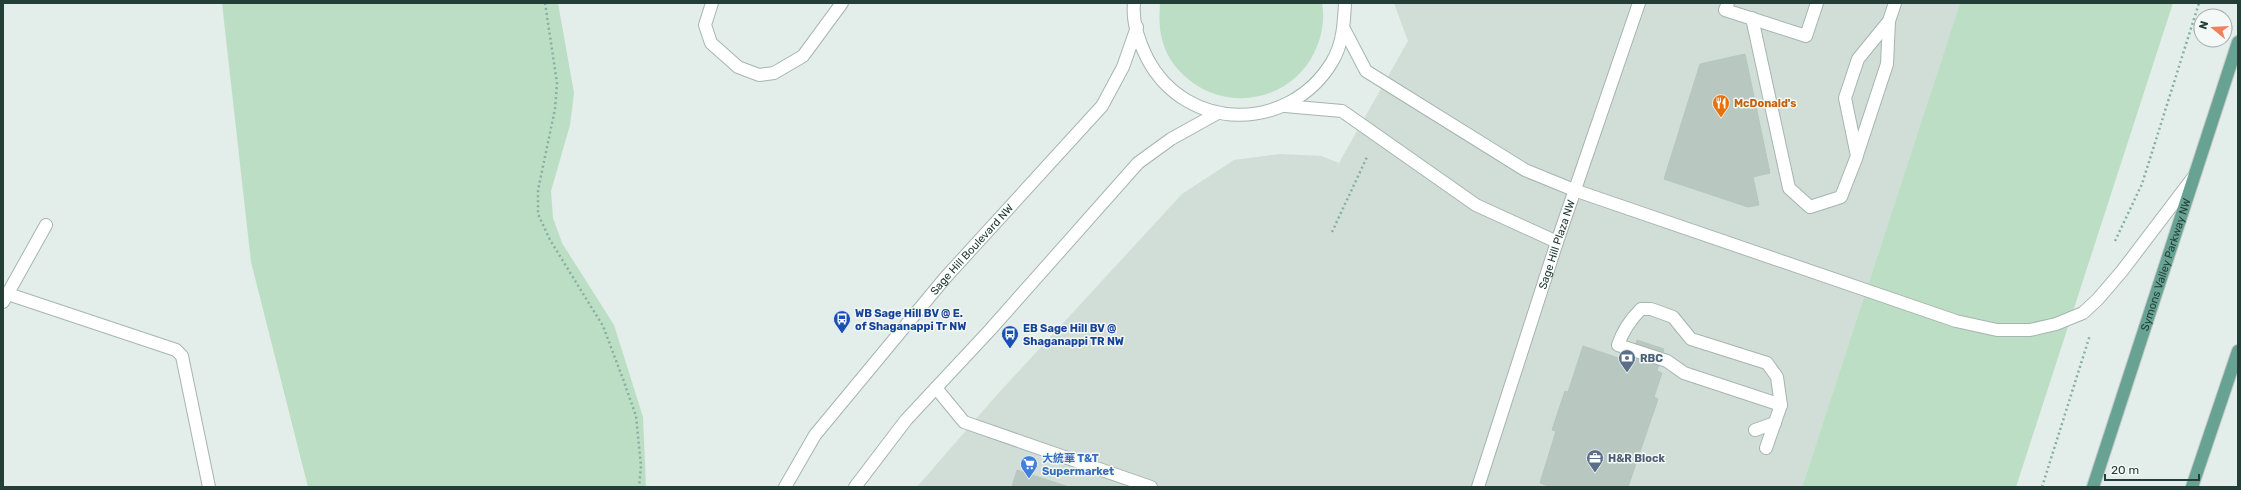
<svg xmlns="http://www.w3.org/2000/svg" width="2241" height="490" font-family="Rubik,'Noto Sans SC',sans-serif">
<rect width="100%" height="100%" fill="#e3ede9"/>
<path fill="#d1ddd7" d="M1394,3h566l-158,484h-885l78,-90 187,-203 52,-34 46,-6 41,2 18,7 69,-122z"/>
<path fill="#bcdec5" d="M222,3h336l16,90 -4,32 -19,66 2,27 9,25 52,82 29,92 3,70h-338l-57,-225z
M1160,3h162c3,17 0,34 -8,50 -22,45 -80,59 -121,30 -11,-8 -22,-20 -27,-32 -7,-16 -7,-31 -6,-48z
M1960,3h213l-157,484h-214z"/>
<path fill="#b8c8c1" stroke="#b6c7bf" d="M1745,54l25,119 -17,4 6,28 -11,2 -84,-28 36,-115z
M1637,340l27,9 -7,22 5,2 -8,24 4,2 -30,88h-77l-11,-4 16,-52 -4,-1 13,-39 3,1 15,-46 47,16z
M1017,470l52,17h-57z"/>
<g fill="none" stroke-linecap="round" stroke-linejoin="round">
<g stroke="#a6b5b0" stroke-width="14">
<g id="minor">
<path d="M712,3l-7,22 6,18 27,24 21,8 15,-2 29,-17 39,-53"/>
<path d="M1134,3c-2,19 5,39 13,55 39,75 142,75 185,4 11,-18 12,-39 13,-59"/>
<path d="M1728,3l-3,7 81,26 11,-33"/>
<path d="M1752,18l37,170 21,19 31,-10 16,-41 -12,-58 13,-39 31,-38 6,-18"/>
<path d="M1344,29l22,42 159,99 49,20 382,131 41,9h33l26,-6 27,-11 15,-14 24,-28 70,-92"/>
<path d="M1285,106l57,5 134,94 81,37"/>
<path d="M1857,155l30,-91 2,-43"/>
<path d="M8,294l168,56 6,6 27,131"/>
<path d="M3,302l43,-77"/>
<path d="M1641,309h10l22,8 18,22 76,24 10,14 4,28 -97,-32 -17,-12 -49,-16c5,-15 12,-25 23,-36z"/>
<path d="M936,388l28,34 187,65"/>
<path d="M1755,430l20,-7"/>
<path d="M1766,448l15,-43"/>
<path id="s1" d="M785,487l30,-52 130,-157 157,-172 21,-39 14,-40"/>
<path d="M855,487l51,-67 84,-90 148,-167 33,-24 45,-25"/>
<path id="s2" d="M1478,487l79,-245 82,-239"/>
</g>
</g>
<g stroke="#c1c9c7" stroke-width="14">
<g id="major">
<path id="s3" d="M2093,487l145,-445"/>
<path d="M2192,487l46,-136"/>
</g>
</g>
<path stroke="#84b0a2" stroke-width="2.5" stroke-dasharray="2 3" stroke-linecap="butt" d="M545,3l12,80 -2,26 -17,81v24l12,26 53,86 20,53 13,37 5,50 -2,21
M1332,232l35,-75
M2115,241l27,-57 57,-181
M2042,487l48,-152"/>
<use href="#minor" stroke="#fff" stroke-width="12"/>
<use href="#major" stroke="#68a292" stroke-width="12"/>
</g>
<defs>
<g id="restaurant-pin" transform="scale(0.9)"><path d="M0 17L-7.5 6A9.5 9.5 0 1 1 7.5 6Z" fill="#e8710a" stroke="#f4f9f7"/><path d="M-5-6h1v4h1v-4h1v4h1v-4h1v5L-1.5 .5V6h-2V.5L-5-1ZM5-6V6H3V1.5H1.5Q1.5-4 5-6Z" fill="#fff"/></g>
<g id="bus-pin" transform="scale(0.9)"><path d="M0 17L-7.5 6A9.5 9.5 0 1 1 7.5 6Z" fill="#1a4fb4" stroke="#f4f9f7"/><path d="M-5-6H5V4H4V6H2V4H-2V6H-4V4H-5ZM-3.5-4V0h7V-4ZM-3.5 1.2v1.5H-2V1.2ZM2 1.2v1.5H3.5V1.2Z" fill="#fff"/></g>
<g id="bank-pin" transform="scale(0.9)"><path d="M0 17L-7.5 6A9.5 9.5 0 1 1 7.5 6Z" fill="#5c6f8a" stroke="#f4f9f7"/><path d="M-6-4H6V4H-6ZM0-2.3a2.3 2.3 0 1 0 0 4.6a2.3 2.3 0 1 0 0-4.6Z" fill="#fff"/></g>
<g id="office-pin" transform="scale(0.9)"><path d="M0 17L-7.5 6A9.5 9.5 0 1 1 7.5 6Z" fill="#5c6f8a" stroke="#f4f9f7"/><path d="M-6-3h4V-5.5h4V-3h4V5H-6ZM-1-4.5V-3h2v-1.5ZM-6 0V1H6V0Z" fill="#fff"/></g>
<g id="supermarket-pin" transform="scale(0.9)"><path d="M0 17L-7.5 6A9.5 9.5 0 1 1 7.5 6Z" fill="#3f7fe0" stroke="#f4f9f7"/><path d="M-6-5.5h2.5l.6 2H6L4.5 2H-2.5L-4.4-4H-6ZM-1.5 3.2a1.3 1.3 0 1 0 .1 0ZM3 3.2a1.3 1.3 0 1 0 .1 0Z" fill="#fff"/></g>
</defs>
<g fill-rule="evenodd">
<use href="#restaurant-pin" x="1721" y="103"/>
<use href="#bus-pin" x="842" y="319"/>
<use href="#bus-pin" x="1010" y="334"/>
<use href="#bank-pin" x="1627" y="358"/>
<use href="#office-pin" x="1595" y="458"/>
<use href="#supermarket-pin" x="1029" y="464"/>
</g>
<g text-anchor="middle" stroke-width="3" stroke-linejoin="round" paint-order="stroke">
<g font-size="11" font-weight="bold" fill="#c56008" stroke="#f4f9f7" text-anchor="start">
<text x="1734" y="107">McDonald's</text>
</g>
<g font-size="11" fill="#233e37" stroke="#f4f9f7">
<text dy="4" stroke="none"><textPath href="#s2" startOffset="255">Sage Hill Plaza NW</textPath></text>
<text dy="4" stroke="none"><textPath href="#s1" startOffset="303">Sage Hill Boulevard NW</textPath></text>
<text dy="4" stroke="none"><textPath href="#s3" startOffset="234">Symons Valley Parkway NW</textPath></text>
</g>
<g font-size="11" font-weight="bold" fill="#164399" stroke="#f4f9f7" text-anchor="start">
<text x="855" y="317">WB Sage Hill BV @ E.<tspan x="855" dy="13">of Shaganappi Tr NW</tspan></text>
<text x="1023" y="332">EB Sage Hill BV @<tspan x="1023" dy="13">Shaganappi TR NW</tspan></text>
</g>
<g font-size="11" font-weight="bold" fill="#4e5e75" stroke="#f4f9f7" text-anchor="start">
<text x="1640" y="362">RBC</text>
<text x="1608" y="462">H&amp;R Block</text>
</g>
<g font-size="11" font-weight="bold" fill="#366cbe" stroke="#f4f9f7" text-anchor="start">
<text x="1042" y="462">大統華 T&amp;T<tspan x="1042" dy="13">Supermarket</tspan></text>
</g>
</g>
<rect width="2241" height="490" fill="none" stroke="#233e37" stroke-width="8"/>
<g transform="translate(2213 28) rotate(288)"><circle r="19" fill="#f4f9f7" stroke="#a0aeaa"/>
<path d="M0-3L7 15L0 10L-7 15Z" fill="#f1805d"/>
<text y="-6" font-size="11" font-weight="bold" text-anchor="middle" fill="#233e37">N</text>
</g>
<path d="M2105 474v6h94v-6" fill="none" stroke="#233e37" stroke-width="2"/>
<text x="2111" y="474" font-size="12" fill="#233e37" stroke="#f4f9f7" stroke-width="3" paint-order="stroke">20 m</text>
</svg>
